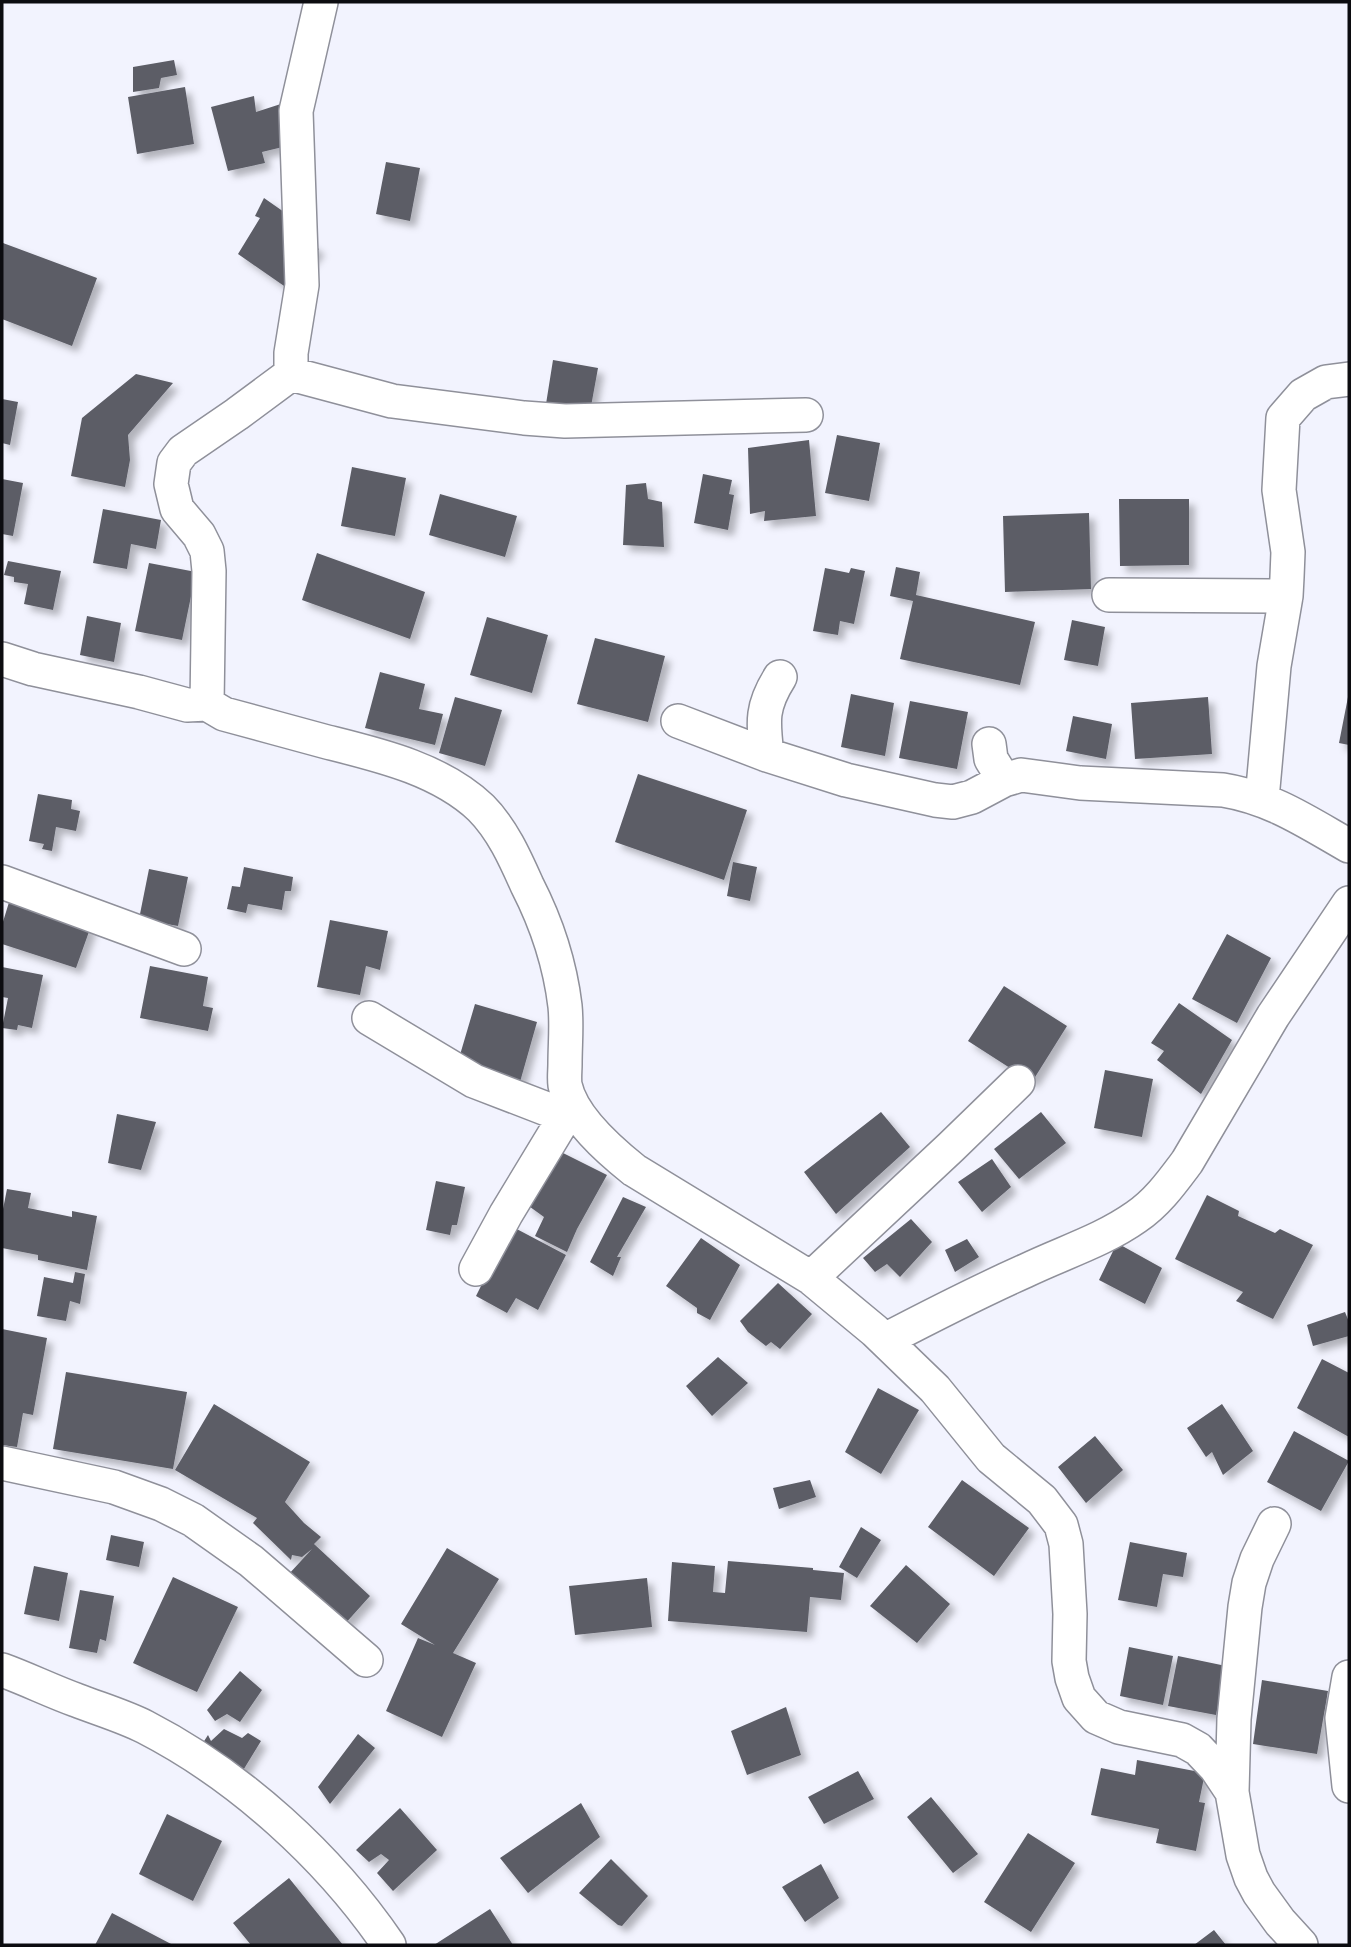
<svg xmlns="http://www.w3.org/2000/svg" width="1351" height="1947" font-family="Mulish,sans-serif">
<defs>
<filter id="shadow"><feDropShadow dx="6" dy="6" stdDeviation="3.5" flood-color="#0004"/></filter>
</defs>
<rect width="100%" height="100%" fill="#f2f3fe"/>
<path fill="#5c5d66" filter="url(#shadow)" d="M174,60l3,15 -16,3 -2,10 -26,4v-25z
M185,87l9,57 -57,10 -9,-57z
M254,96l2,16 31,-10 8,42 -33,8 3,11 -37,8 -17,-64z
M386,162l34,6 -10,53 -34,-7z
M264,198l40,28 -7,9 22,14 -32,39 -49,-34 22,-36 -5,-2z
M3,243l94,35 -25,68 -70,-27v-72z
M553,360l45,8 -8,44 -44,-8z
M136,374l37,9 -45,52 2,25 -5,27 -54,-11 11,-58z
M2,399l16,3 -8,43 -8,-2z
M837,435l43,8 -11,58 -44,-8z
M809,440l7,76 -52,5 1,-10 -15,3 -2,-66z
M352,467l54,11 -11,58 -54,-10z
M703,474l29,6 -3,14 5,1 -6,35 -34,-7z
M2,479l21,4 -10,53 -11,-2z
M646,483l2,16 14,3 2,45 -41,-2 3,-60z
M440,494l77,22 -12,41 -76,-22z
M1119,499h70v66l-69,1z
M103,509l58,11 -5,29 -25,-5 -4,25 -34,-6z
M1089,513l2,76 -86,3 -2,-76z
M317,553l108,39 -15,47 -108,-39z
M8,561l53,10 -8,39 -29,-6 4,-20 -14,-2v-5l-10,-2z
M149,563l47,9 -14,68 -47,-9z
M896,567l24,5 -4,23 119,27 -15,63 -120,-26 13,-58 -23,-5z
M825,568l24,5 2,-5 14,3 -11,53 -14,-3 -2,14 -25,-4z
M87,616l34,7 -7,39 -34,-7z
M487,617l61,18 -16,58 -62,-18z
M1072,620l33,7 -7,39 -34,-6z
M595,638l70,18 -17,66 -71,-18z
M380,672l45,12 -6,25 24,5 -8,31 -70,-17z
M851,694l43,9 -9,53 -44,-9z
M455,697l47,13 -17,56 -46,-13z
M1208,697l4,57 -77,5 -4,-56z
M1348,697h1v48l-10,-2z
M910,701l58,11 -11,57 -58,-11z
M1073,716l39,8 -6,35 -40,-8z
M638,774l109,36 -23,70 -109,-38z
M38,794l34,6 -1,9 9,2 -4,20 -20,-4 -4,24 -10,-2 2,-5 -15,-3z
M733,862l24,5 -7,34 -23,-5z
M244,867l49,10 -2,14h-6l-3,19 -34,-6 -2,9 -19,-4 5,-23 8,1z
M149,869l39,8 -10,49 -39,-7z
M10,899l81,27 -15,42 -74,-24v-19z
M330,920l58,11 -8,39 -14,-4 -6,29 -43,-8z
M1227,934l44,24 -34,65 -45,-24z
M150,966l58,11 -5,29 10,2 -5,23 -68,-13z
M2,967l41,8 -11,53 -14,-3 -1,5 -15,-2 6,-30 -6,-1z
M1004,986l63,40 -35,56 -64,-41z
M1179,1003l53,37 -31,54 -44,-34 7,-9 -13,-8z
M475,1004l62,18 -17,60 -63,-17z
M1105,1070l48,9 -11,58 -48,-9z
M881,1112l29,35 -74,67 -32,-42z
M1041,1112l25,31 -47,36 -25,-30z
M117,1114l39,8 -15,48 -33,-7z
M557,1150l50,25 -30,54 -10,23 -32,-16 9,-19 -18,-13z
M992,1159l19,28 -29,25 -24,-30z
M436,1181l29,6 -8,38h-5l-2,10 -24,-5z
M7,1189l24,4 -3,15 44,9v-6l25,5 -10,54 -49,-10v-5l-36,-7v-34z
M1207,1195l32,16 -1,5 37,17 5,-4 33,16 -40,74 -37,-18 7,-9 -68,-33z
M623,1197l23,10 -29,50h4l-8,19 -23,-14z
M911,1219l21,23 -32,35 -13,-13 -12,8 -12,-14z
M511,1226l55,29 -28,55 -22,-12 -9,15 -31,-17z
M701,1238l39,27 -30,55 -13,-7v-5l-31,-22z
M967,1239l12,18 -24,15 -10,-22z
M1117,1243l45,25 -17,36 -46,-24z
M75,1272l10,2 -5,30 -10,-3 -4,20 -29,-5 7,-39 29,6z
M778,1283l34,31 -32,35 -9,-7 -5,4 -18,-14 -8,-11z
M1345,1312l4,10v14l-36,10 -6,-21z
M2,1329l45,9 -14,77 -10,-2 -6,34 -15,-2z
M718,1357l30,26 -36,33 -26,-30z
M1322,1359l27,14v64l-52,-29z
M66,1372l121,20 -14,77 -120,-20z
M878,1388l41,22 -38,64 -36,-22z
M214,1404l96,58 -25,40 19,21 17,14 -7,7 56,52 -26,29 -56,-50 24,-26 -10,8 -10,-2 -1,5 -38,-37 4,-5 -82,-48z
M1222,1404l31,47 -30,24 -11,-23 -6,5 -19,-29z
M1294,1431l55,30 -28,50 -54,-29z
M1095,1436l28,34 -37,33 -28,-36z
M810,1480l6,17 -37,12 -6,-21z
M962,1480l67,48 -35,48 -66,-49z
M861,1527l20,13 -24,38 -18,-11z
M111,1535l33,7 -5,25 -33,-7z
M1130,1542l57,11 -4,24 -20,-3 -6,33 -39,-7z
M447,1548l52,31 -46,74 23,10 -34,74 -56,-26 32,-73 17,7 -34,-21z
M728,1561l85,7v2l31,3 -3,27 -31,-3 -3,35 -139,-11 4,-59 43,4 -2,26 12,1z
M906,1565l44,39 -33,39 -47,-37z
M34,1566l34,7 -9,48 -35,-7z
M173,1577l65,30 -41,85 -64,-29z
M647,1578l5,49 -77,8 -6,-49z
M80,1590l34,6 -8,45 -6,-2 -3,14 -28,-5z
M1129,1647l44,9 -10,49 -43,-9z
M1178,1656l48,10 -10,49 -48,-9z
M240,1671l22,19 -22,32 -13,-8 -12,7 -8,-11z
M1262,1680l66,11 -11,63 -64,-10z
M786,1707l15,48 -54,20 -16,-44z
M224,1729l18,9 6,-5 13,8 -22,36 -40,-28 9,-14 3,6z
M358,1734l17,14 -45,56 -12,-17z
M1137,1760l68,13 -6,29 6,1 -9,48 -40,-8 3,-14 -68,-14 10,-47 34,7z
M858,1771l16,28 -50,25 -16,-27z
M931,1797l47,57 -25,19 -46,-56z
M581,1803l19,34 -72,56 -28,-35z
M400,1808l37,42 -44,41 -16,-18 12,-13 -8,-6 -12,8 -13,-12z
M167,1814l55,27 -29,60 -54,-27z
M1028,1833l47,30 -44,69 -47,-30z
M611,1859l37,37 -26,30 -4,-1 -39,-32z
M821,1864l18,34 -34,24 -23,-35z
M289,1878l54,67h-92l-18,-22z
M490,1909l23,36h-79z
M112,1913l61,32h-78z
M1214,1930l12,15h-32z"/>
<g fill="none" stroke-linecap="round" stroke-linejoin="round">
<g stroke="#8f909a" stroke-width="36">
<path id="minor" d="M291,374v-21l11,-68 -6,-174 25,-109
M1109,595l177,1
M2,659l31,10 106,23 48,13 20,-1 17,10c34,9 69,19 103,28 52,13 113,27 154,66 21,21 34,50 46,77 19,37 33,79 38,121 2,19 0,38 0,58 0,7 -1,14 0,21 7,33 44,65 69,85l177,108 64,53 60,58 56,69 51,42 19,25 5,19 4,70 -1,47 3,17 7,20 17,19 23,10 63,13 16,9 18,19 16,24
M207,704l2,-133 -2,-20 -8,-16 -22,-26 -6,-25 3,-21 9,-12 54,-37 54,-40 101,27 132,17 41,3 241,-6
M678,721l89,34 79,25 89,20 18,2 19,-5 32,-17 17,-5 59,8 143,7c49,8 84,32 126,56
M989,744l2,15 13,21
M767,755c-4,-34 -6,-48 13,-78
M1262,799l12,-133 12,-70 1,-19 1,-25 -9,-62 4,-72 20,-23 23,-13 23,-3
M2,882l182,67
M369,1018l105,63 78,30 13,7
M476,1269l30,-55 66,-109
M811,1278l140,-131 67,-65
M885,1340c46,-24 93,-48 140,-69 37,-18 77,-30 111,-54 21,-14 36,-35 51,-55l86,-146 76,-113
M2,1463l112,24 47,17 32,16 58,41 115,99
M1274,1524l-17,35 -8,24 -4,24 -11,112 -2,73 11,63 8,23 8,15 21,29 21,23
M2,1670c25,9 49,21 74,30 23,9 47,16 69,27 95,49 184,130 244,218
M1349,1677l-7,41 7,68"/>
</g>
<use href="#minor" stroke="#fff" stroke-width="33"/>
</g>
<rect width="1351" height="1947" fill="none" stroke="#0c0c10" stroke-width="7"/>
</svg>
